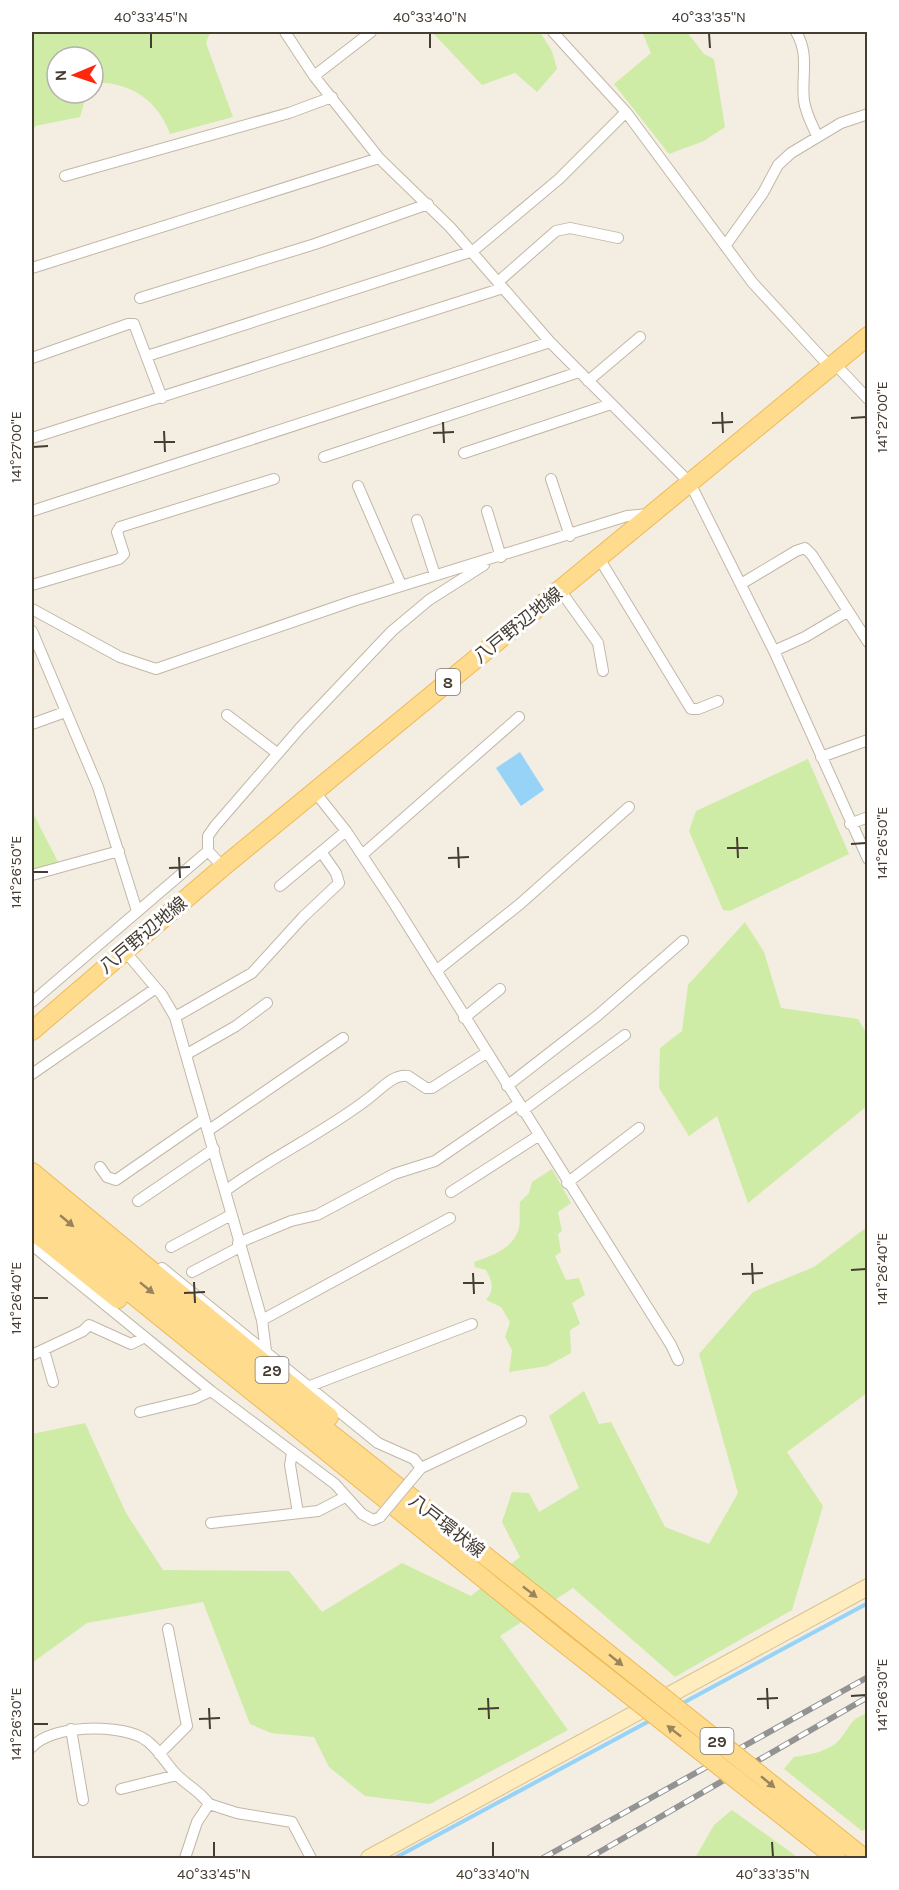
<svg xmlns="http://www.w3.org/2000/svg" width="899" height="1890" font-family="Karla,'Noto Sans JP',sans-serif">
<rect width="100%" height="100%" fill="#f3ede2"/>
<path fill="#cfeca6" d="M32,32h178l-4,11 27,74 -63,17c-12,-34 -41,-53 -77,-51v-26h-36v36h30l-7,24 -45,9 -3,8z
M432,32h108l12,19 5,18 -20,23 -22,-19 -33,12z
M642,32h45l17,22 10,5 11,68 -21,14 -35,13 -55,-70 37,-31z
M808,759l41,95 -119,57 -7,-1 -34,-79 7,-20z
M32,811l27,53 -27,7z
M745,922l19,30 17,56 77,11 9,15v72l-119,97 -31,-87 -28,20 -30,-48 1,-40 22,-17 6,-46z
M552,1169l19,34 -13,9 4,19 -4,3 3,18 -6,4 11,24 13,-2 6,17 -13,8 8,21 -10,6 1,23 -24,13 -38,6 3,-22 -7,-13 5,-15 -9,-15 -15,-7c9,-10 6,-19 0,-30l-11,-3 -1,-5c16,-6 37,-12 44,-31 3,-8 1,-21 2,-29l9,-9 3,-11z
M867,1227v166l-80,59 36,54 -31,104 -117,67 -102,-89 -73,48 68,94 -138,74 -65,-8 -36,-29 -15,-30 -43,-4 -21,-9 -47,-122 -116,21 -55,40v-229l53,-11 41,90 37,57 126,1 33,41 80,-49 69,33 49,-39 -18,-35 10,-30 17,1 10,19 40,-24 -30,-72 35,-25 15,33 12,-2 54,105 44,17 29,-51 -39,-139 54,-62 61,-25z
M867,1713l1,115 -6,3 -78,-62 10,-12c15,-2 37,-6 47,-19 11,-14 9,-18 26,-25z
M732,1810l60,43 6,5h-103l19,-33z"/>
<path fill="#97d3f7" d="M520,752l24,38 -23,16 -25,-38z"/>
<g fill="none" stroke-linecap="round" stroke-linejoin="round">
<path stroke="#97d3f7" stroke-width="4" d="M681,1704l187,-101
M395,1858l258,-139"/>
<g stroke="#c2b7a7" stroke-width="12">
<path id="street" d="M285,32l29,44 65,82 71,69 100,115 140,141 84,168 94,208
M553,32l73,80 126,170 79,86
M796,32c14,23 5,44 8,69 2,13 8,23 13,35
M314,76l57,-44
M65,176l224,-63 43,-16
M725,246l38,-53 15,-28 13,-12 50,-30 27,-9
M32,268l347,-110
M498,282l58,-51 14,-3 48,10
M140,298l175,-54 113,-40
M147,356l326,-105 86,-72 67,-67
M32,358l96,-34h6l28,74
M835,364l33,35
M588,381l52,-44
M32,438l471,-150
M464,453l147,-49
M324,457l255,-85
M551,479l19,57
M358,486l43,99
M32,511l518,-169
M487,511l14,46
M417,520l18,55
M599,558l92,151h7l20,-8
M741,584l55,-33 9,-3 7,7 56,87
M32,585l87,-26 5,-5 -7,-22 3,-5 154,-48
M560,590l38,53 5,28
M32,609l88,48 36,12 197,-68 274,-85 22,-2
M32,631l66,156 39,124
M774,651l31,-14 42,-25
M227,715l50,38
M32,724l33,-12
M821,757l47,-17
M315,792l31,39 49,74 276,440 7,15
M850,824l18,-7
M362,855l157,-138
M223,867l-15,-16v-15l7,-10 85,-98 92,-97 37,-31 55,-35
M32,875l87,-24
M280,886l66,-55
M124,950l38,45 13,22 87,303
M436,971l84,-67 109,-97
M32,1002l176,-151
M175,1017l77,-44 51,-56 36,-34 -3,-10 -14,-20
M464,1018l36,-29
M187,1054l49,-28 31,-23
M32,1074l124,-86
M507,1086l90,-70 86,-75
M522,1111l103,-76
M209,1130l134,-92
M100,1167l7,10 9,3 88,-61
M567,1183l72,-55
M225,1191c46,-34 99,-58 144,-93 11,-8 25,-25 39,-22l18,12h6l54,-35
M451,1192l87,-56
M138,1201l76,-52
M238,1243l53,-22 26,-6 77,-41 41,-13 83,-57
M32,1245l179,146 124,93 27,30 11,6 7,-3
M171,1247l60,-32
M162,1268l216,175 36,16 7,9 -5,6
M192,1272l48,-25
M44,1350l9,32
M266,1351l-4,-31 188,-102
M32,1355l51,-24 6,-6 42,19 14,-7
M310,1386l162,-62
M140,1412l54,-13 17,-8
M292,1453l-2,12 8,48
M421,1468l100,-47
M211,1523l107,-12 27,-14
M71,1729l12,71
M32,1747c20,-22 83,-23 109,-10 15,8 23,24 34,36 11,12 25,18 34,31l28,9 55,9 19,36
M159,1754l28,-28 -19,-97
M121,1789l56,-14
M185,1858l12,-36 12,-18"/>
</g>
<g stroke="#dac38e" stroke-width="18">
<path id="secondary" d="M369,1858l499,-271"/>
</g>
<g stroke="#eeba54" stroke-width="20">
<path id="primary" d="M32,1031l191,-164 645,-531
M32,1172l297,245
M32,1191l184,152 354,280
M32,1213l520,421
M32,1230l86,69"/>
</g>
<use href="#street" stroke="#fff" stroke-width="10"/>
<use href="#secondary" stroke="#ffedbf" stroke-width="16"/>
<use href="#primary" stroke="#ffdb8e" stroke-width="18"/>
<g stroke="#939393" stroke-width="6">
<path id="rail" d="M543,1858l325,-181
M589,1858l279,-161"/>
</g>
<use href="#rail" stroke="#fff" stroke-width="4" stroke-dasharray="11" stroke-linecap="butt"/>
<g stroke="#c2b7a7" stroke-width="12" stroke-linecap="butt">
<path id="street-bridge" d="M380,1517l36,-43"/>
</g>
<g stroke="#eeba54" stroke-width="20" stroke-linecap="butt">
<path id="primary-bridge" d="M570,1623l294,235
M552,1634l284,224"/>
</g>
<use href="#street-bridge" stroke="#fff" stroke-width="10"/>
<use href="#primary-bridge" stroke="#ffdb8e" stroke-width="18"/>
</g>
<defs><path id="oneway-solid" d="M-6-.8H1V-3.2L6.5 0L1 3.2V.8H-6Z" transform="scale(1.5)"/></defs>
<g fill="#99845b">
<use href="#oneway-solid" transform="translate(67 1221) rotate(40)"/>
<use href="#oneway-solid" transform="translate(147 1288) rotate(39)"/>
<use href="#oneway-solid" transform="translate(530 1592) rotate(38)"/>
<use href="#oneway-solid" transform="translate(616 1660) rotate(39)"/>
<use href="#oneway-solid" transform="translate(674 1731) rotate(-142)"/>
<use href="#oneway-solid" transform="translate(768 1782) rotate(39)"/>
</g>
<path fill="none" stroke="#453c32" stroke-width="2" d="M151,33v15M430,33v15M709,33l1,15M722,412l1,21M851,418l15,-1M443,422l1,21M712,423l21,-1M164,431l1,21M433,433l21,-1M154,442h21M33,447l15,-1M737,837l1,21M851,844l15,-1M458,847l1,21M727,848h21M179,857l1,21M448,858l21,-1M169,868l21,-1M33,872h15M752,1263l1,21M851,1270l15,-1M473,1273l1,21M742,1274l21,-1M194,1282l1,21M463,1283h21M184,1293l21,-1M33,1298h15M767,1688l1,21M851,1696l15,-1M488,1698l1,21M757,1699l21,-1M209,1708l1,21M478,1709l21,-1M199,1719l21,-1M33,1724h15M214,1842v15M493,1842v15M772,1842l1,15"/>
<g text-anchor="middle" stroke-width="6" stroke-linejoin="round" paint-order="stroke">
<g fill="#fff" stroke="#7d7670" stroke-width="1.5">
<rect x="436" y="669" width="24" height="26" rx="4.5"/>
<rect x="255.5" y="1357" width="33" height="26" rx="4.5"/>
<rect x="700.5" y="1728" width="33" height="26" rx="4.5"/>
</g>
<g font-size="16" font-weight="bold" fill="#453c32">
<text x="448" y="688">8</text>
<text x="272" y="1376">29</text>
<text x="717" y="1747">29</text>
</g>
<g font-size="18" fill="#453c32" stroke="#fff">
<text transform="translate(518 625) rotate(-39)" y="6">八戸野辺地線</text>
<text transform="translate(143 935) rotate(-40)" y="6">八戸野辺地線</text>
<text transform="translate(447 1526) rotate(38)" y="6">八戸環状線</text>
</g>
</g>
<rect width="899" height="1890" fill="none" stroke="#ffffff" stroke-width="66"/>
<g transform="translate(75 75) rotate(268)"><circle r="28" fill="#ffffff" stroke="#b5b1ad" stroke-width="1.5"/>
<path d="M0-4.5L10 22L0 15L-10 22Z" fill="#ff270c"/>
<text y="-9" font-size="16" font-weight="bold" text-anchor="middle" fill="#453c32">N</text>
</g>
<rect x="33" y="33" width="833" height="1824" fill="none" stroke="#453c32" stroke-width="2"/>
<g font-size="15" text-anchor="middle" fill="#453c32">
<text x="151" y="22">40°33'45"N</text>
<text x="430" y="22">40°33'40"N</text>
<text x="709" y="22">40°33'35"N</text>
<text transform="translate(882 417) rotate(-90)" y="5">141°27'00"E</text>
<text transform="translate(16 447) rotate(-90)" y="5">141°27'00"E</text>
<text transform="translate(882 843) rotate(-90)" y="5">141°26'50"E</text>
<text transform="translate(16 872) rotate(-90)" y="5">141°26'50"E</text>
<text transform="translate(882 1269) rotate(-90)" y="5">141°26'40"E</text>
<text transform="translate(16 1298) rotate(-90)" y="5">141°26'40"E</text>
<text transform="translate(882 1695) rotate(-90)" y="5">141°26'30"E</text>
<text transform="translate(16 1724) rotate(-90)" y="5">141°26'30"E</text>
<text x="214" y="1879">40°33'45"N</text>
<text x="493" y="1879">40°33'40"N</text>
<text x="773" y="1879">40°33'35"N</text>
</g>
</svg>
